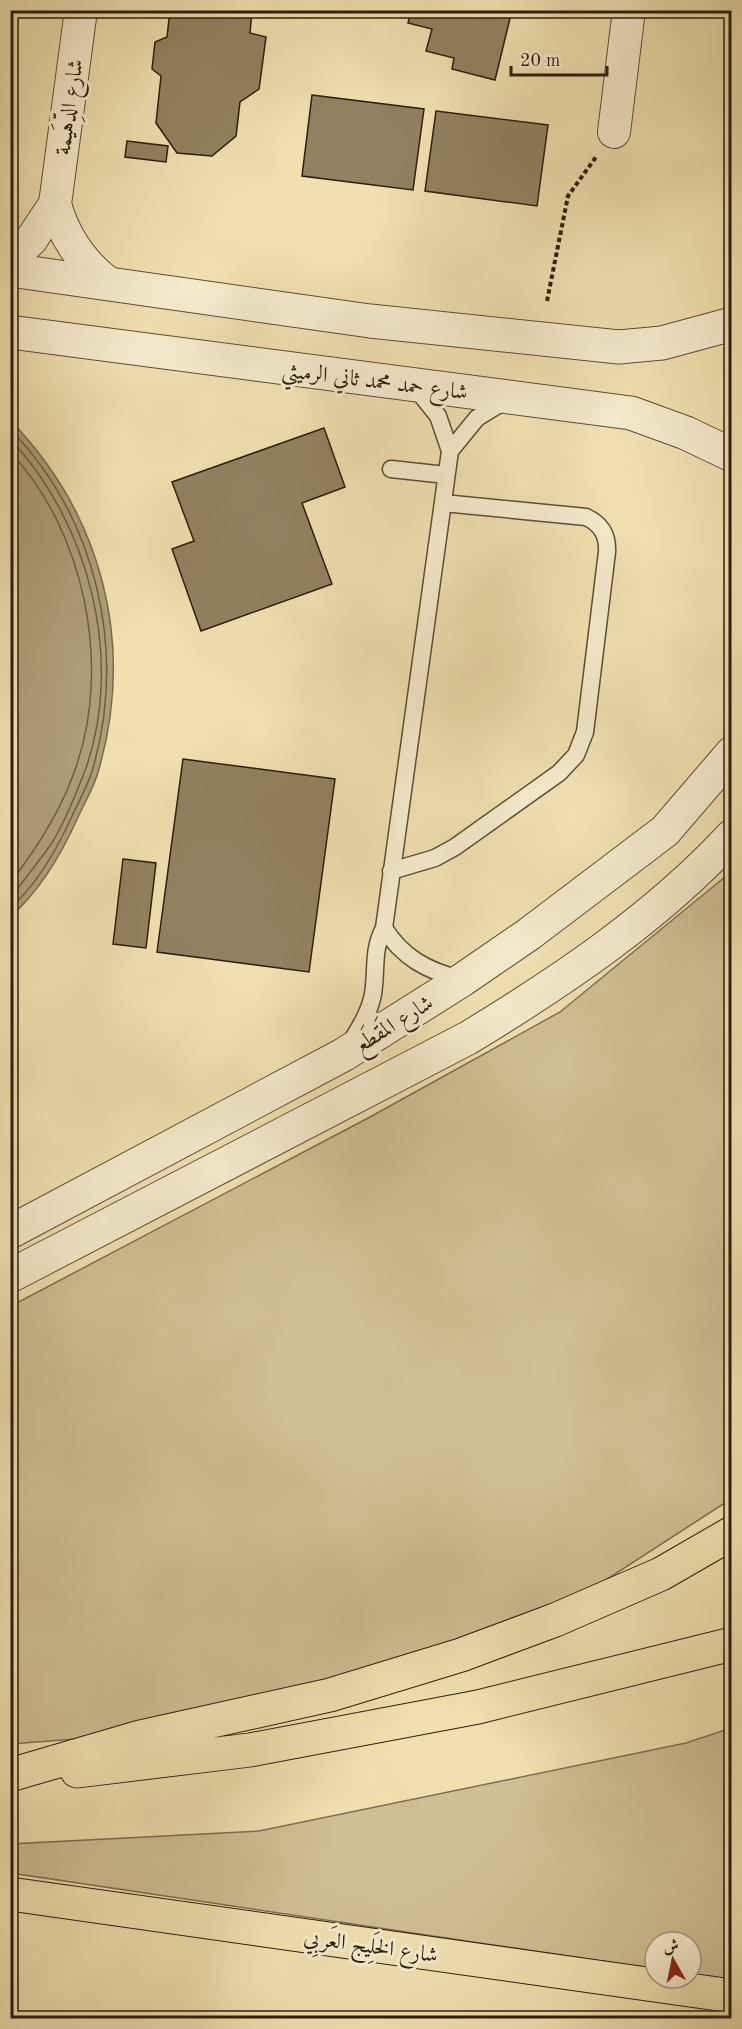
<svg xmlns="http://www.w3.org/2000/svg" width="742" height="2029" font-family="'Old Standard TT',Amiri,serif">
<rect width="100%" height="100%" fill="#f0e0b0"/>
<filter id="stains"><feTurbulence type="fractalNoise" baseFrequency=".00333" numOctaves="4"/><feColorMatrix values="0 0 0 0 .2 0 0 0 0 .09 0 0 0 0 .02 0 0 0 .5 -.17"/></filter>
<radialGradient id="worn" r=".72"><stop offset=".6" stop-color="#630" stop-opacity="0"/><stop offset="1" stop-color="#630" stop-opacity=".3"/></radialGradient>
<path fill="#cfbf94" stroke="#7d6e50" stroke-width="1.5" d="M731,872v627l-150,97 -204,75 -275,66 -91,7v-438l359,-189 190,-105z
M731,1728v253l-40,-6v-33h-36v27l-644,-96 -1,-29 249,-13 427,-88z"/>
<path fill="#ad9e78" stroke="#796a4d" stroke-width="1.5" d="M10,420c92,95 125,222 89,349 -4,16 -13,31 -20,46 -16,36 -38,75 -68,101z"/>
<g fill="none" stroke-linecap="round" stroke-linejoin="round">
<path stroke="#6c5e42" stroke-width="1.5" d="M10,429c86,89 117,219 83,339 -4,15 -13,31 -20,46 -14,31 -36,71 -63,94
M10,439c79,83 114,220 76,329 -8,21 -24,61 -37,79 -12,17 -26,34 -39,51
M10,452c74,78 101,211 67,312 -14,44 -39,83 -67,119"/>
</g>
<path fill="#918261" stroke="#2b1d0c" stroke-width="1.5" d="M170,10h82l-2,23 16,4 -7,52 -19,13 -4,34 -24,20 -35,-3 -21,-30 5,-47 -9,-7 3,-27 12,-5z
M411,10h101l-17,70 -43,-11 2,-11 -28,-7 6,-22 -24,-6z
M312,95l112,14 -11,81 -111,-14z
M436,111l112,14 -11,81 -112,-15z
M127,141l41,5 -2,16 -41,-5z
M324,428l21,59 -43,16 30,81 -131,47 -29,-82 22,-8 -22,-59z
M183,759l152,20 -26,193 -152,-20z
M123,859l33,4 -10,85 -33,-4z"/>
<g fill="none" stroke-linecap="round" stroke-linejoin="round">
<g stroke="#5c4e35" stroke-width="19">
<path id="service" d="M450,451l27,-33 29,-18
M391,469l55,6
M391,871l44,-13 20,-11 104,-74 17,-18 9,-23 22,-180c1,-17 -6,-28 -21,-35l-143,-14
M384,928c18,29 43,43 77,51
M351,1042c9,-15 19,-31 22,-48 4,-24 -1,-44 11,-66l66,-477 -12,-35 -23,-29"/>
</g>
<g stroke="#5c4e35" stroke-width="34">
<path id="minor" d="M614,132l15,-122
M55,204c9,33 26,58 53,79
M10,260l21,-20 24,-36 26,-194"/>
</g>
<g stroke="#5c4e35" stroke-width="35">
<path id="tertiary" d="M10,270l360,51 249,26 43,-4 70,-19
M10,332l621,81 55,20 46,22
M10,1232l333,-177 119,-75 67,-46 136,-103 67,-78
M10,1276l458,-238c94,-57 189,-121 264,-202"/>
</g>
<g stroke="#2b1d0c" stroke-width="35">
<path id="motorway" d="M77,1771l173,-21 228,-43 254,-63
M10,1775l130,-38 190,-42 131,-40 94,-35 106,-46 71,-41
M10,1894l722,102"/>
</g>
<path stroke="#2b1d0c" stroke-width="4" stroke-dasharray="4.5 3" stroke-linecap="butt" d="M547,301l21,-105 28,-39"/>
<use href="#service" stroke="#f5ebcc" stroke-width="16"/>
<use href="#minor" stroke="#f5ebcc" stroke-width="32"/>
<use href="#tertiary" stroke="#f5ebcc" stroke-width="33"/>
<use href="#motorway" stroke="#f0e0b0" stroke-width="33"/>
</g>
<g text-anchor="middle" stroke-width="6" stroke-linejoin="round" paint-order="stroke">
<g font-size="22" fill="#2b1d0c" stroke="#f5ebcc">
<text transform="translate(68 107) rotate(-82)" y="8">شارع الدِّهَيمة</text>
<text transform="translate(375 380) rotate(7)" y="8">شارع حمد محمد ثاني الرميثي</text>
<text transform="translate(393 1023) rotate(-32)" y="8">شارع المَقطَع</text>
<text transform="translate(371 1945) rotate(8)" y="8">شارع الخَلِيج العَربِي</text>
</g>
</g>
<rect width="742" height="2029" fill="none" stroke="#f0e0b0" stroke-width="36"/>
<rect x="12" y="12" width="718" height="2005" fill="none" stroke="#2b1d0c" stroke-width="3"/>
<rect x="18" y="18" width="706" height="1993" fill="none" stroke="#2b1d0c" stroke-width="1.5"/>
<g transform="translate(673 1960) rotate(351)"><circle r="28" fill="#f5ebcc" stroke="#a4997f" stroke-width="1.5"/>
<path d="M0-4.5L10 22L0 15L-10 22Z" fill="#8f2418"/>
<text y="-9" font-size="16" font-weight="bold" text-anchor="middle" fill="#2b1d0c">ش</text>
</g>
<path d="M511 66v9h96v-9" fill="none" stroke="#2b1d0c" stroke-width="3"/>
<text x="520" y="66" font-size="18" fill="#2b1d0c" stroke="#f5ebcc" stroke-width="4.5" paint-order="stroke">20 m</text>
<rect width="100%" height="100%" filter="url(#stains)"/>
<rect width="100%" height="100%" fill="url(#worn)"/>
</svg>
